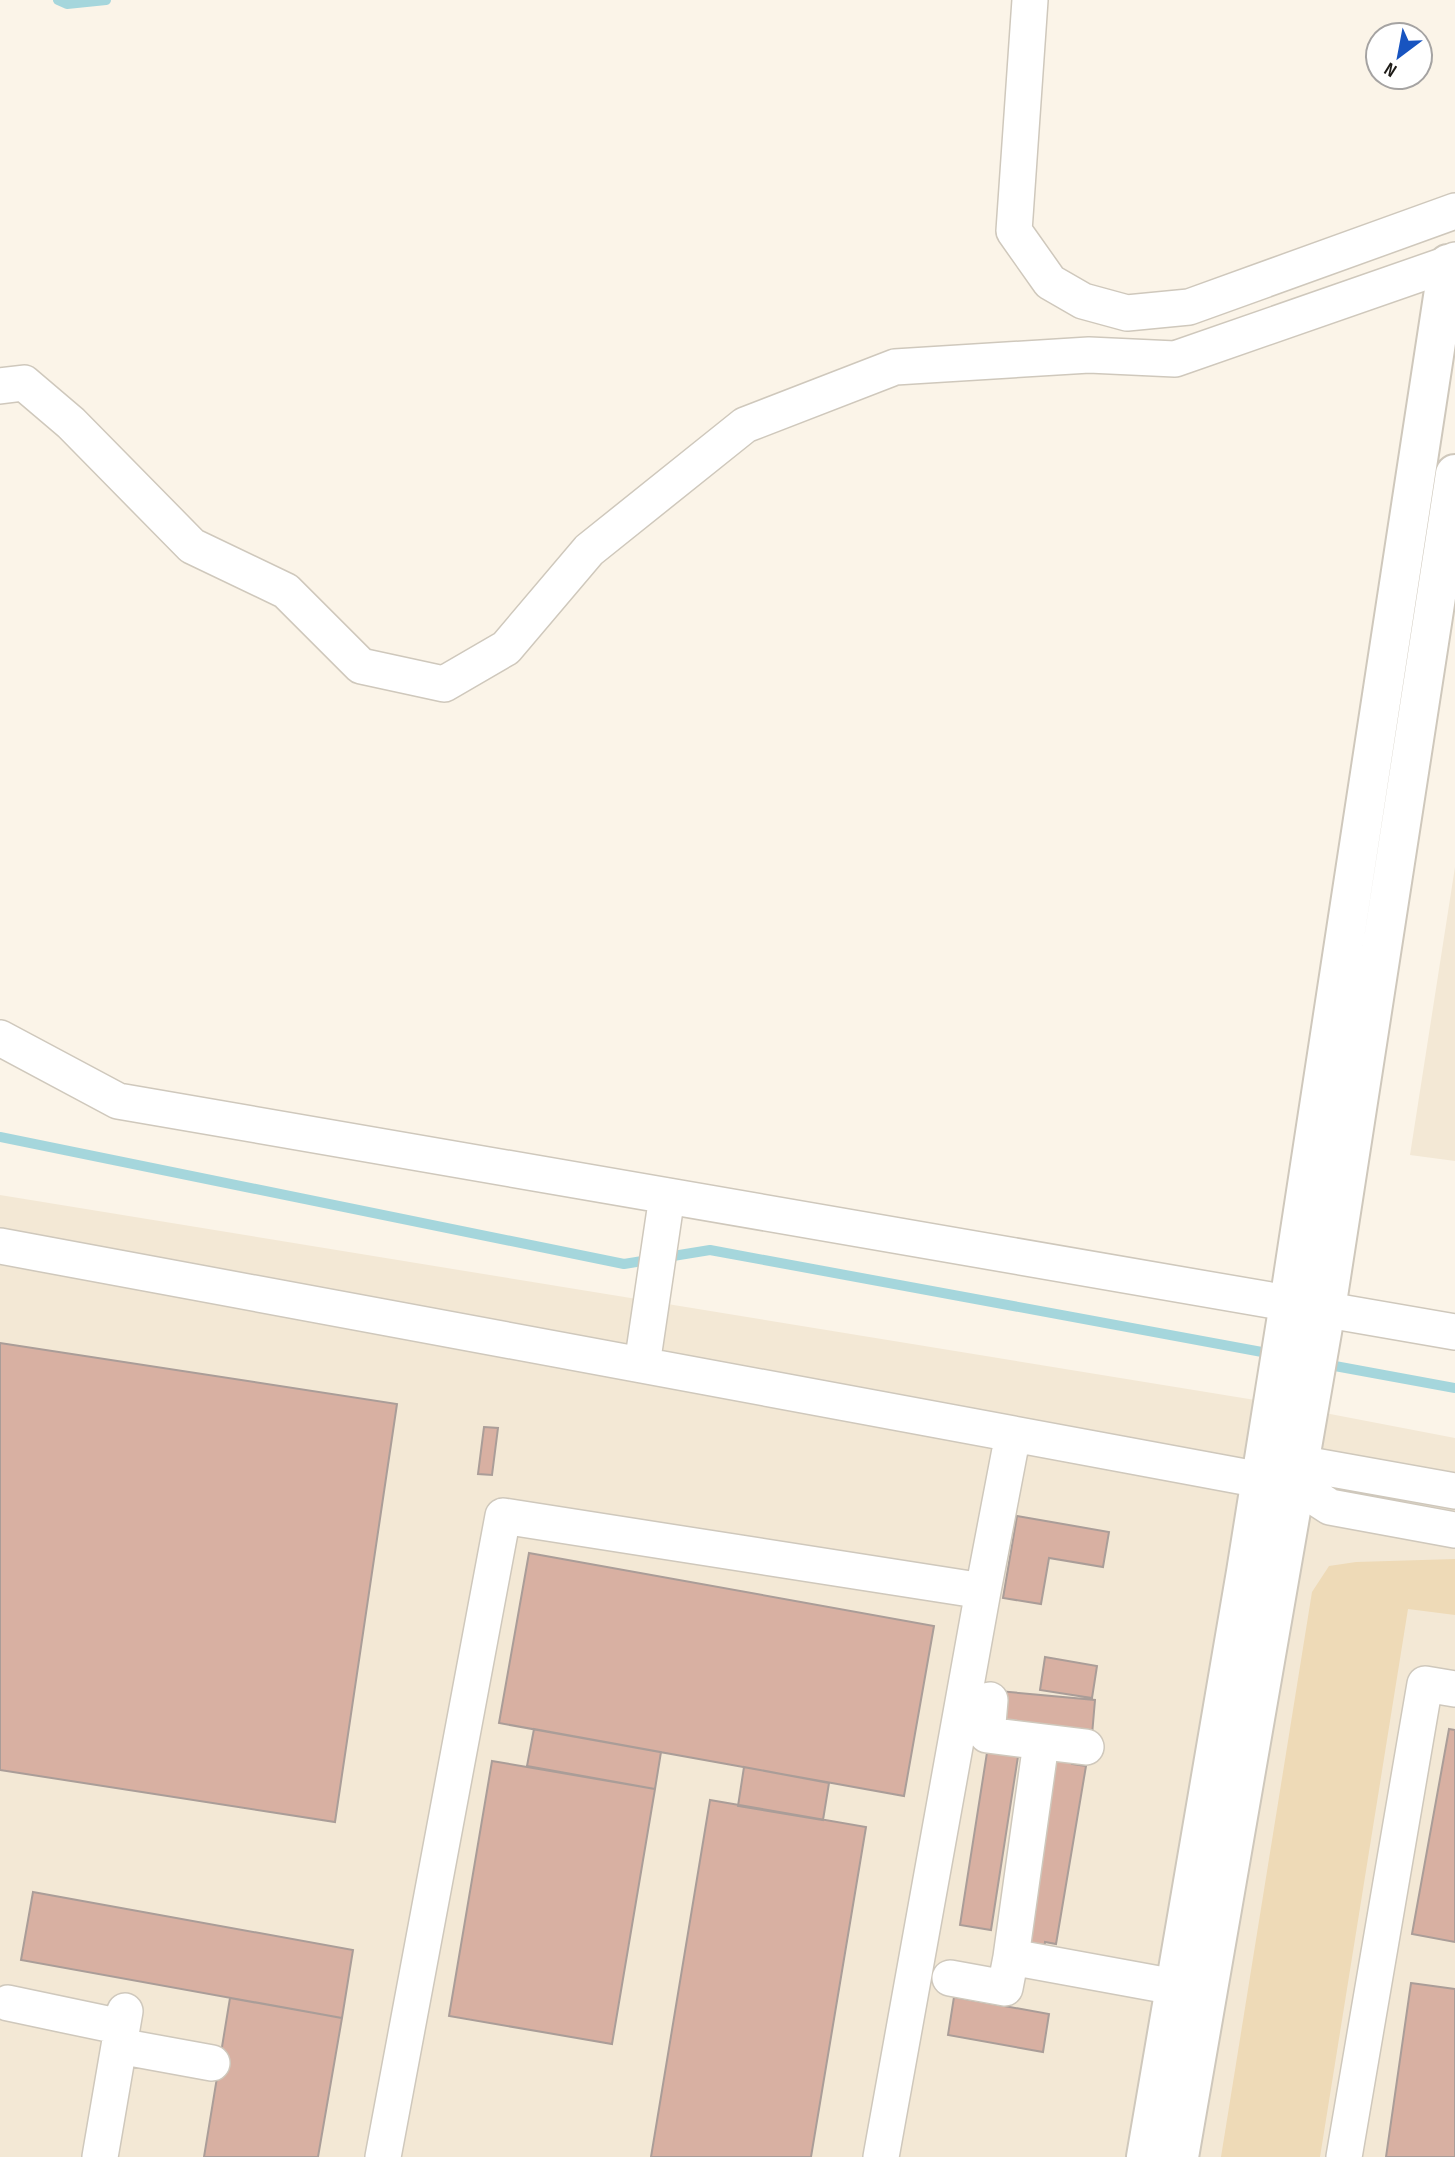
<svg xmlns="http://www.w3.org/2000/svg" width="1455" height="2157" font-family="'Sofia Sans Condensed',sans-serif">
<rect width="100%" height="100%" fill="#fbf4e8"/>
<path fill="#f3e8d5" d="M1455,867v294l-45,-6z
M0,1195l1273,208 182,35v719h-1455z"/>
<path fill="#eedab7" d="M1455,1559v56l-47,-6 -88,548h-99l91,-565 17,-26 27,-4z"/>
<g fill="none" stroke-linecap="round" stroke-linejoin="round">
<path stroke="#a5d6dc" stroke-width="10" d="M58,0l9,4 39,-4
M0,1137l624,127 86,-14 563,104
M1324,1364l131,24"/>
</g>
<path fill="#d8b0a2" stroke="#aa9d98" stroke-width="2" d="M0,1343l397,61 -62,418 -335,-52z
M484,1427l14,1 -6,47 -14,-1z
M1017,1516l92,16 -6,35 -54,-9 -8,46 -38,-6z
M529,1553l405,73 -30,170 -405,-73z
M1045,1657l52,9 -5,32 -52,-8z
M998,1691l97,9 -3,35 -97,-9z
M534,1729l127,23 -6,37 -128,-23z
M1449,1729l6,1v212l-43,-8z
M988,1746l31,4 -28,180 -31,-5z
M1053,1755l20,3 -1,6 14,2 -30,178 -11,-2 -1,7 -18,-3z
M492,1761l163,28 -43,255 -163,-28z
M744,1767l85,16 -6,37 -85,-14z
M710,1800l156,27 -55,330h-160z
M33,1892l320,58 -11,68 -321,-58z
M1411,1983l44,6v168h-69z
M954,1997l95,17 -6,38 -95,-17z
M230,1998l112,20 -24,139h-114z"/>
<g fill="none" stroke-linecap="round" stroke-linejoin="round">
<g stroke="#cfc8bc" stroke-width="38">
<path id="minor" d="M1030,0l-16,231 36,51 33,19 44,12 62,-6 266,-96
M0,386l24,-3 47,40 121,123 94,45 75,75 83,18 62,-36 83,-98 156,-125 150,-58 194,-12 86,4 273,-95 7,-4
M0,1038l118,63 1337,231
M0,1246l1261,234 35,5 34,22 125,23
M642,1365l25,-169
M1270,1458l185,33
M983,1591l30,-157
M990,1700l-3,35 99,12
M1011,1957l30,-214
M950,1978l55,10 6,-31 164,30
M8,2003l114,24
M119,2046l93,17
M100,2157l25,-146
M383,2157l120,-641 480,75 -102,566
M1344,2157l81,-473 30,5"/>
</g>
<g stroke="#cfc8bc" stroke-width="42">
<path id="major" d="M1146,2157l100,-585 43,-269 159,-1039
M1179,2157l147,-848 129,-835"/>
</g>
<use href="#minor" stroke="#fff" stroke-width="35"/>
<use href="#major" stroke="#fff" stroke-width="38"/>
</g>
<g transform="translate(1399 56) rotate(212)"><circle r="33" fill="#ffffff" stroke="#a5a3a2" stroke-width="2"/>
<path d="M0-5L12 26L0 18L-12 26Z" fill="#1854c0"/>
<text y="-10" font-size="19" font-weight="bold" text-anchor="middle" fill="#1d1a16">N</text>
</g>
</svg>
